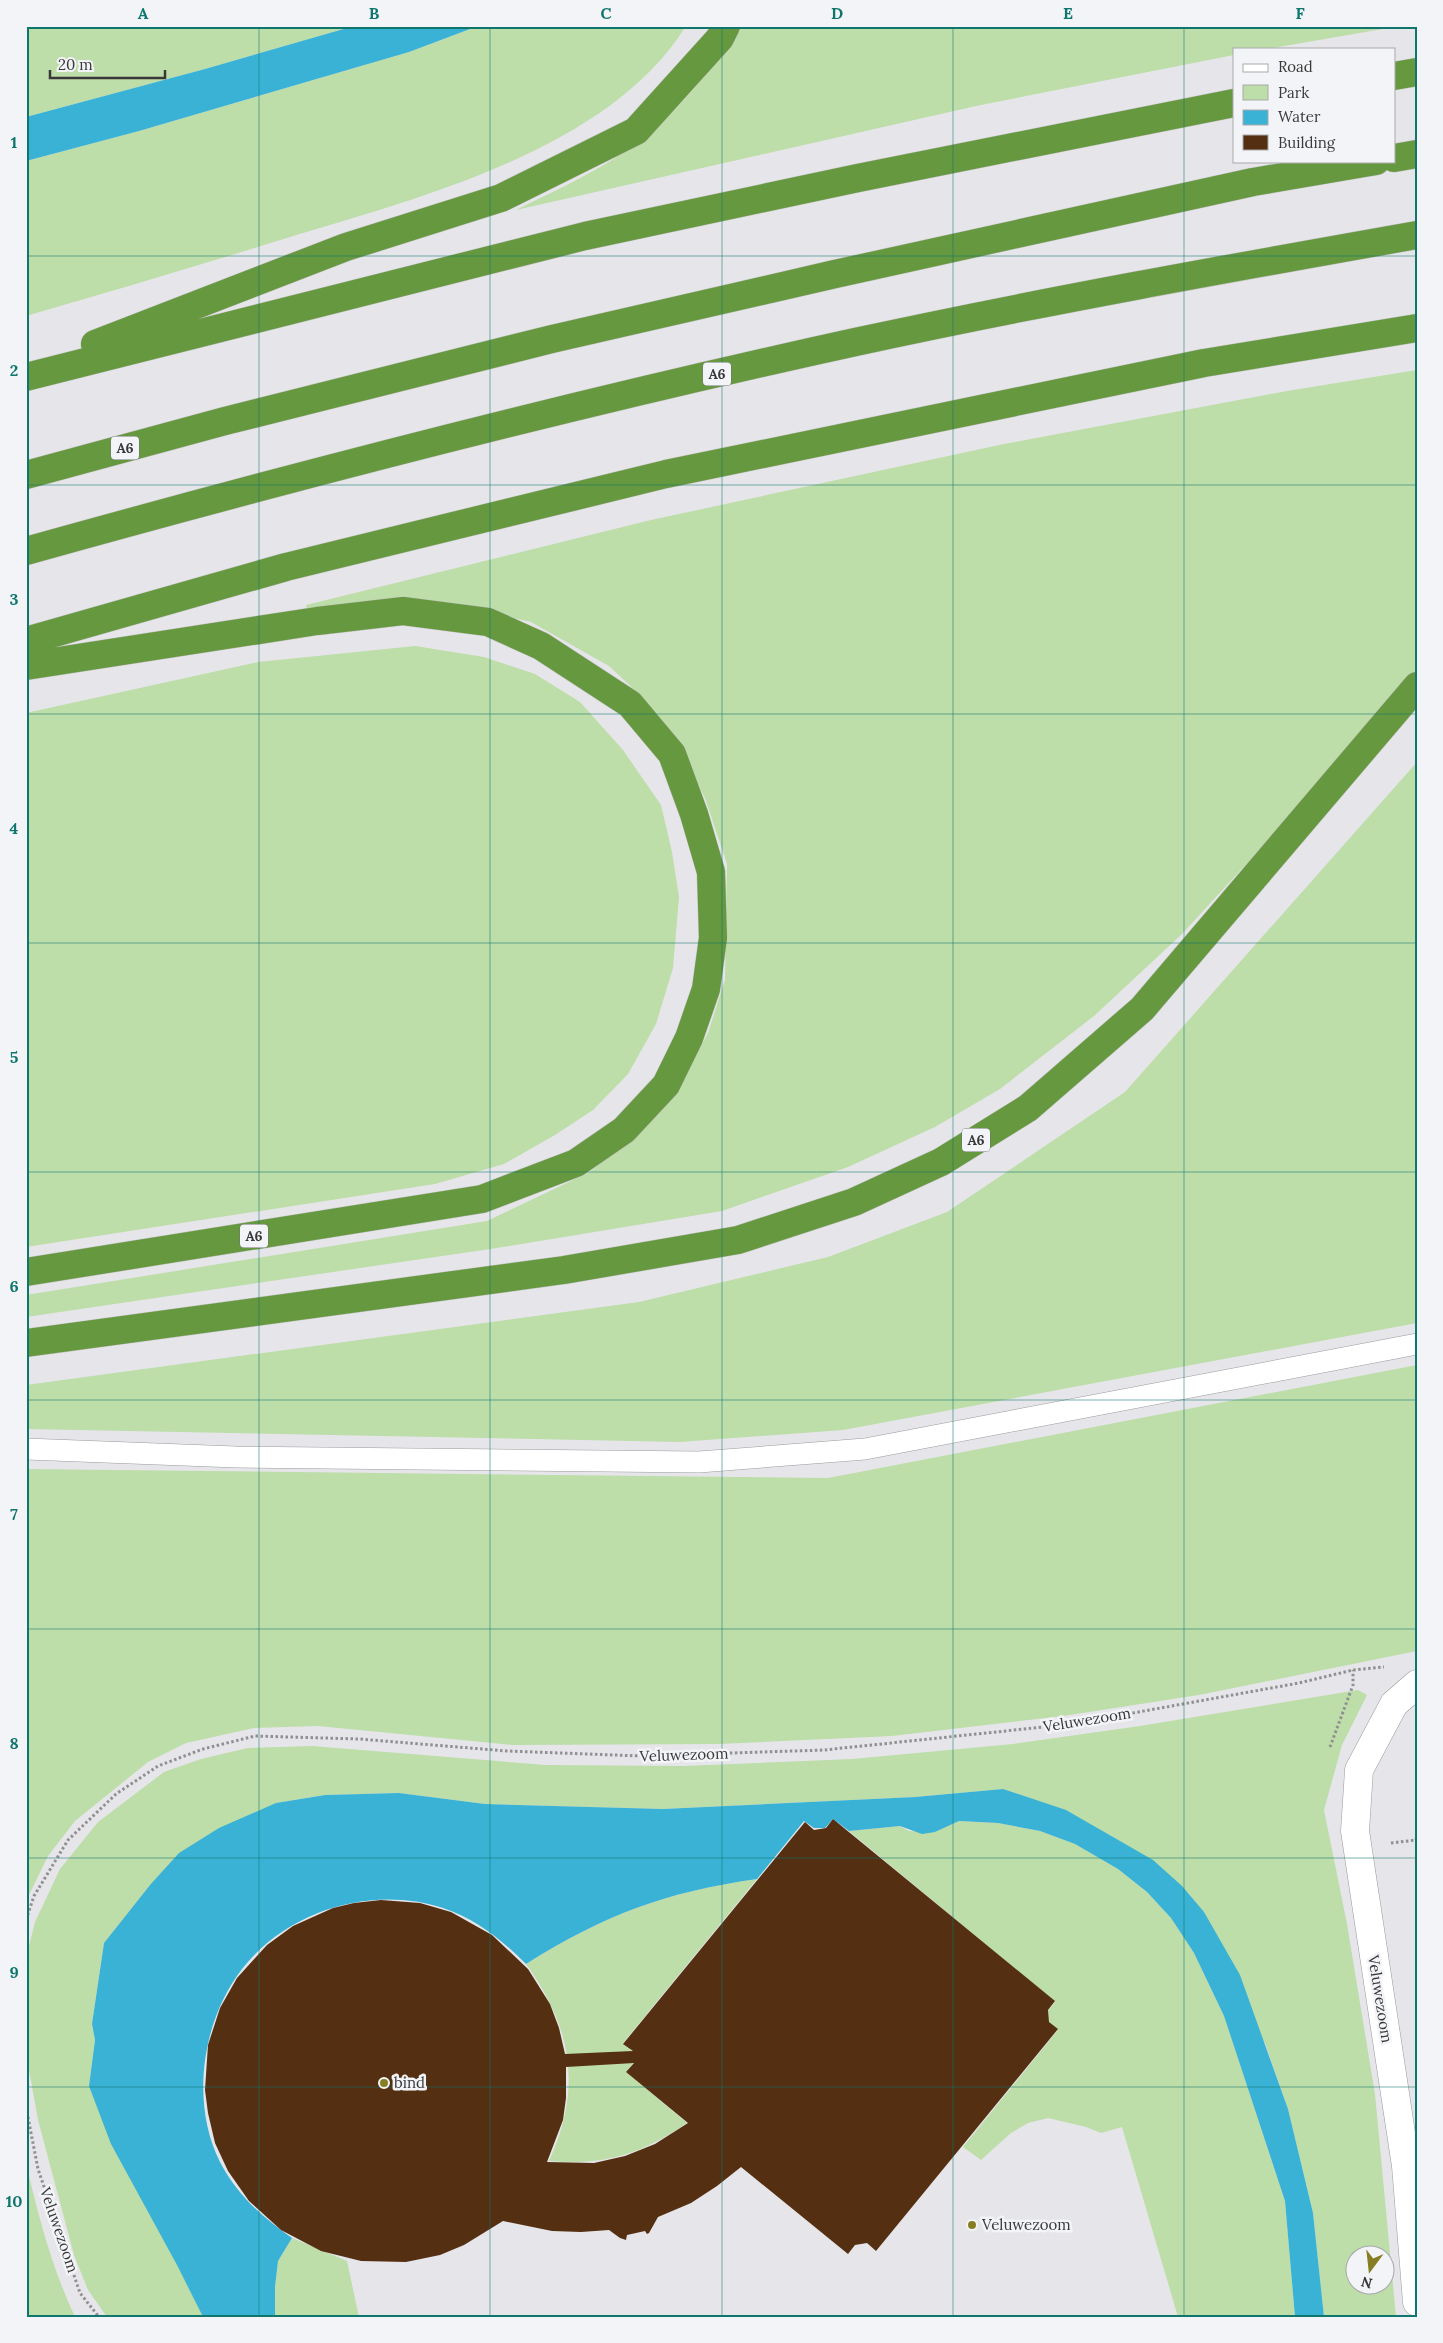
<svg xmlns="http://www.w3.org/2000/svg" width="1443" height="2343" font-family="Lora,serif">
<rect width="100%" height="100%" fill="#e6e6ea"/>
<path fill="#bddda9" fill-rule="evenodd" d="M26,26h328l-149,43 -179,48z
M478,26h208c-77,124 -268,172 -399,212 -87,27 -174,53 -261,78v-155l113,-30 270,-79z
M741,26h659l-133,23h-33v6l-258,51 -460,104c32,-16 65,-31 96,-50 53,-33 95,-82 129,-134z
M1417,370v304l-91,103 -144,157 -88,82 -94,73 -65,38 -87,40 -126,44 -225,37 -471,69v-22l461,-74 103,-49 68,-57 27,-40 23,-42 17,-53 2,-116 -22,-66 -32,-62 -34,-42 -30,-28 -78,-44 -70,-16 -154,3 -1,-4 345,-85 353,-76 283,-53z
M415,646l69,11 51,17 45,28 43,48 38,55 11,47 7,45 -6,71 -17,56 -28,50 -35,36 -38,25 -51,29 -69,20 -409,63v-534l232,-51z
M1417,762v561l-574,107 -163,12 -654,-13v-44l613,-83 189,-45 119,-45 178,-120z
M1417,1365v286l-218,44 -136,21 -171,20 -173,8 -206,1 -195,-19 -64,2 -68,15 -38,19 -73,59 -27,35 -22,45v-432l802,9z
M1358,1690l9,5 -25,50 -18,65 23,114 28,170 21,223h-72l-11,-104 -25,-104 -22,-63 -62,-134 -201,-123 -88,8 -252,12 -178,-5 -86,-11 -74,2 -49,8 -126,82 -46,58 -12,81 3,16 -6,46 114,231h-96l-19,-27 -14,-35 -36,-135 -12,-67v-95l9,-36 25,-53 38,-47 66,-50 37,-13 47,-11 64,-2 234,19 138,1 168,-7 161,-15 127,-18zM1356,2256h30v30h-30z
M959,1821l39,2 42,8 35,13 43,25 29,23 24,26 23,35 30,63 61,185 10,116h-117l-56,-190 -21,6 -15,-6 -38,-9 -20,5 -17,10 -30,27 -18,-13 95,-117 -9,-8 -1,-11 7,-9 -206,-171 51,-5 9,5 26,1z
M757,1879l-134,164 9,8 1,12 -7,9 61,51c-45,31 -84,43 -138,38 33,-72 24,-132 -23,-197 78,-49 139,-72 231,-85z
M26,2163c12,52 26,105 49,154h-49z
M292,2238l55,23 12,56h-84v-30l3,-26z"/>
<path fill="#39b2d5" d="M354,26h124l-69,26 -270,79 -113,30v-44l179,-48z
M1003,1789l63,21 87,50 29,26 22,26 36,63 48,134 25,104 11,104h-29l-10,-116 -61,-185 -30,-63 -23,-35 -24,-26 -29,-23 -43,-25 -35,-13 -42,-8 -39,-2 -24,11 -13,2 -22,-8 -51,5 -16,-12 -8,9h-11l-10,-7 -47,58c-92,13 -153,36 -231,85 -24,-24 -50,-45 -83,-56 -71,-23 -155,2 -201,61 -40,52 -52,133 -22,193 17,33 43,56 72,76l-14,23 -3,26v30h-72l-26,-52 -66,-121 -22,-58 6,-46 -3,-16 12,-81 46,-58 29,-32 40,-25 57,-25 49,-8 74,-2 86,11 178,5 252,-12z"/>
<path fill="#552f12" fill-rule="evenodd" d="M833,1819l222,182 -7,9 1,12 9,7 -182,222 -9,-8 -12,2 -7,9 -107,-87 -24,19 -26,17 -33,14 -9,16 -2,1 -2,-3 -18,4 -1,5 -6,-2 -11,-8 -28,2 -29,-1 -49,-10 -39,24 -24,10 -34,7 -45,-1 -40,-10 -40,-21 -32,-29 -21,-30 -13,-28 -7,-30 -3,-23 3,-45 12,-37 17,-30 30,-33 26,-19 40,-18 21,-5 27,-3 39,3 31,9 41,23 36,34 22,35 9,24 6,26 68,-3 -10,-7 182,-222 9,8 12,-2zM634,2063l-8,9 62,51 -33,21 -30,12 -31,7 -47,-1 16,-42 3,-22v-31z"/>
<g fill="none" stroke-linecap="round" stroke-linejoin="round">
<g stroke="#9b9b9e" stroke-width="22">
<path id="lane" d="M26,1449l210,8 463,5 166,-13 552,-105"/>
</g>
<g stroke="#9b9b9e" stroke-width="29">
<path id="street" d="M1417,1684l-23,20 -35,66 -4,61 51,335 11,136"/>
</g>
<g stroke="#c4c4c4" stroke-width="29">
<path id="highway" d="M1394,76l23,-4
M1394,158l23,-4
M95,344l251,-97 155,-49 135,-67 84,-93 6,-12
M26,377l559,-141 273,-58 376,-75
M26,475l199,-54 327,-82 283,-65 418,-92 123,-21
M26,551c276,-77 554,-149 834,-210 185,-40 371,-73 557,-106
M26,641l260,-74 380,-93 538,-111 213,-35
M26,666l291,-45 86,-10 85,11 53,24 89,58 42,50 22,60 17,58 2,66 -7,51 -17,49 -23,47 -42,45 -48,33 -94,36 -456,73
M26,1343l538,-73 174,-30 116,-38 87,-40 87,-54 114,-99 275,-323"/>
</g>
<path stroke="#909092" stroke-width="3" stroke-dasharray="2.5 2.5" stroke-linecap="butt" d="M1330,1747l23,-62v-15
M1391,1843l25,-3 1,-5
M26,1920l8,-24 34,-56 48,-46 42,-28 45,-17 52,-13 104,3 148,12 134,5 183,-6 248,-26 227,-41 54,-13 31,-3
M26,2107l12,62 42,124 19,24"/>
<use href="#lane" stroke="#fff" stroke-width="21"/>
<use href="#street" stroke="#fff" stroke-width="28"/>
<use href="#highway" stroke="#66983f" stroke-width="28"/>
</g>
<path fill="none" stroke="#0f766e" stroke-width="1" stroke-opacity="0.55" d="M259,26v2291M490,26v2291M722,26v2291M953,26v2291M1184,26v2291M26,256h1391M26,485h1391M26,714h1391M26,943h1391M26,1172h1391M26,1400h1391M26,1629h1391M26,1858h1391M26,2087h1391"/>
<g fill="#877e24" stroke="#f3f4f7" stroke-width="2">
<circle cx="384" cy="2083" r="5"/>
<circle cx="972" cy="2225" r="5"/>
</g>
<g text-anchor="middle" stroke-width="5" stroke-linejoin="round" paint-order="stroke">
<g fill="#f3f4f7" stroke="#717173" stroke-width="1">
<rect x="703" y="362.5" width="28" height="23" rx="4"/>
<rect x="111" y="436.5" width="28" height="23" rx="4"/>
<rect x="962" y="1128.5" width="28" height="23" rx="4"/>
<rect x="240" y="1224.5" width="28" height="23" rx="4"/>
</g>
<g font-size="14" font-weight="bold" fill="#39393a">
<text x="717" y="379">A6</text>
<text x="125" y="453">A6</text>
<text x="976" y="1145">A6</text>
<text x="254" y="1241">A6</text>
</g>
<g font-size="15" fill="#39393a" stroke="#f3f4f7">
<text transform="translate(1087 1720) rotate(-9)" y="5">Veluwezoom</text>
<text transform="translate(684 1755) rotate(-2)" y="5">Veluwezoom</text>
<text transform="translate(1380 1999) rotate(81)" y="5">Veluwezoom</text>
<text transform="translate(59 2230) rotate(71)" y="5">Veluwezoom</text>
</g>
<g font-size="15" fill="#39393a" stroke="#f3f4f7" text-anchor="start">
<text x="394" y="2088">bind</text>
<text x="982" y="2230">Veluwezoom</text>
</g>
</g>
<rect width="1443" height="2343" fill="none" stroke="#f3f4f7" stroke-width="55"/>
<rect x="1233" y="48" width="162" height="115" fill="#f3f4f7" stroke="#a9a9ab"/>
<rect x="1243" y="64" width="25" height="8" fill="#ffffff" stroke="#a9a9ab"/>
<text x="1278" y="72" font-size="15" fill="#39393a">Road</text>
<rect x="1243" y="85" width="25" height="15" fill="#bddda9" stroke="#a9a9ab"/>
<text x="1278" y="98" font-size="15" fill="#39393a">Park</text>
<rect x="1243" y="110" width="25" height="15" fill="#39b2d5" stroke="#a9a9ab"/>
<text x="1278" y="122" font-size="15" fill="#39393a">Water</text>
<rect x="1243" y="135" width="25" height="15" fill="#552f12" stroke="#a9a9ab"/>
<text x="1278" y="148" font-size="15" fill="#39393a">Building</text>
<g transform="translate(1370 2270) rotate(195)"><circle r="24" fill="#f3f4f7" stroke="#a9a9ab"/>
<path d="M0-4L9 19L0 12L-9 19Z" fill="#877e24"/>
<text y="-8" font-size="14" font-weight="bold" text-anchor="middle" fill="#39393a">N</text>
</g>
<path d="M50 70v8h115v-8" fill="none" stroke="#39393a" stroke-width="2.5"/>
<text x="58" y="70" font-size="15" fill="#39393a" stroke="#f3f4f7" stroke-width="4" paint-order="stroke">20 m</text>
<rect x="28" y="28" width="1388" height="2288" fill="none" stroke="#0f766e" stroke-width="2"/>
<g font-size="16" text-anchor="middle" font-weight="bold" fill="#0f766e">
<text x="143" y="19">A</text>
<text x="374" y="19">B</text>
<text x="606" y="19">C</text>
<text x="837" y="19">D</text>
<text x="1068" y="19">E</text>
<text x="1300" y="19">F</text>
<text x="14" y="148">1</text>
<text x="14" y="376">2</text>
<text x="14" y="605">3</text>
<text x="14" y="834">4</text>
<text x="14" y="1063">5</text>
<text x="14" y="1292">6</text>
<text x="14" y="1520">7</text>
<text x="14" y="1749">8</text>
<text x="14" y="1978">9</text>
<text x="14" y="2207">10</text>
</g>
</svg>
